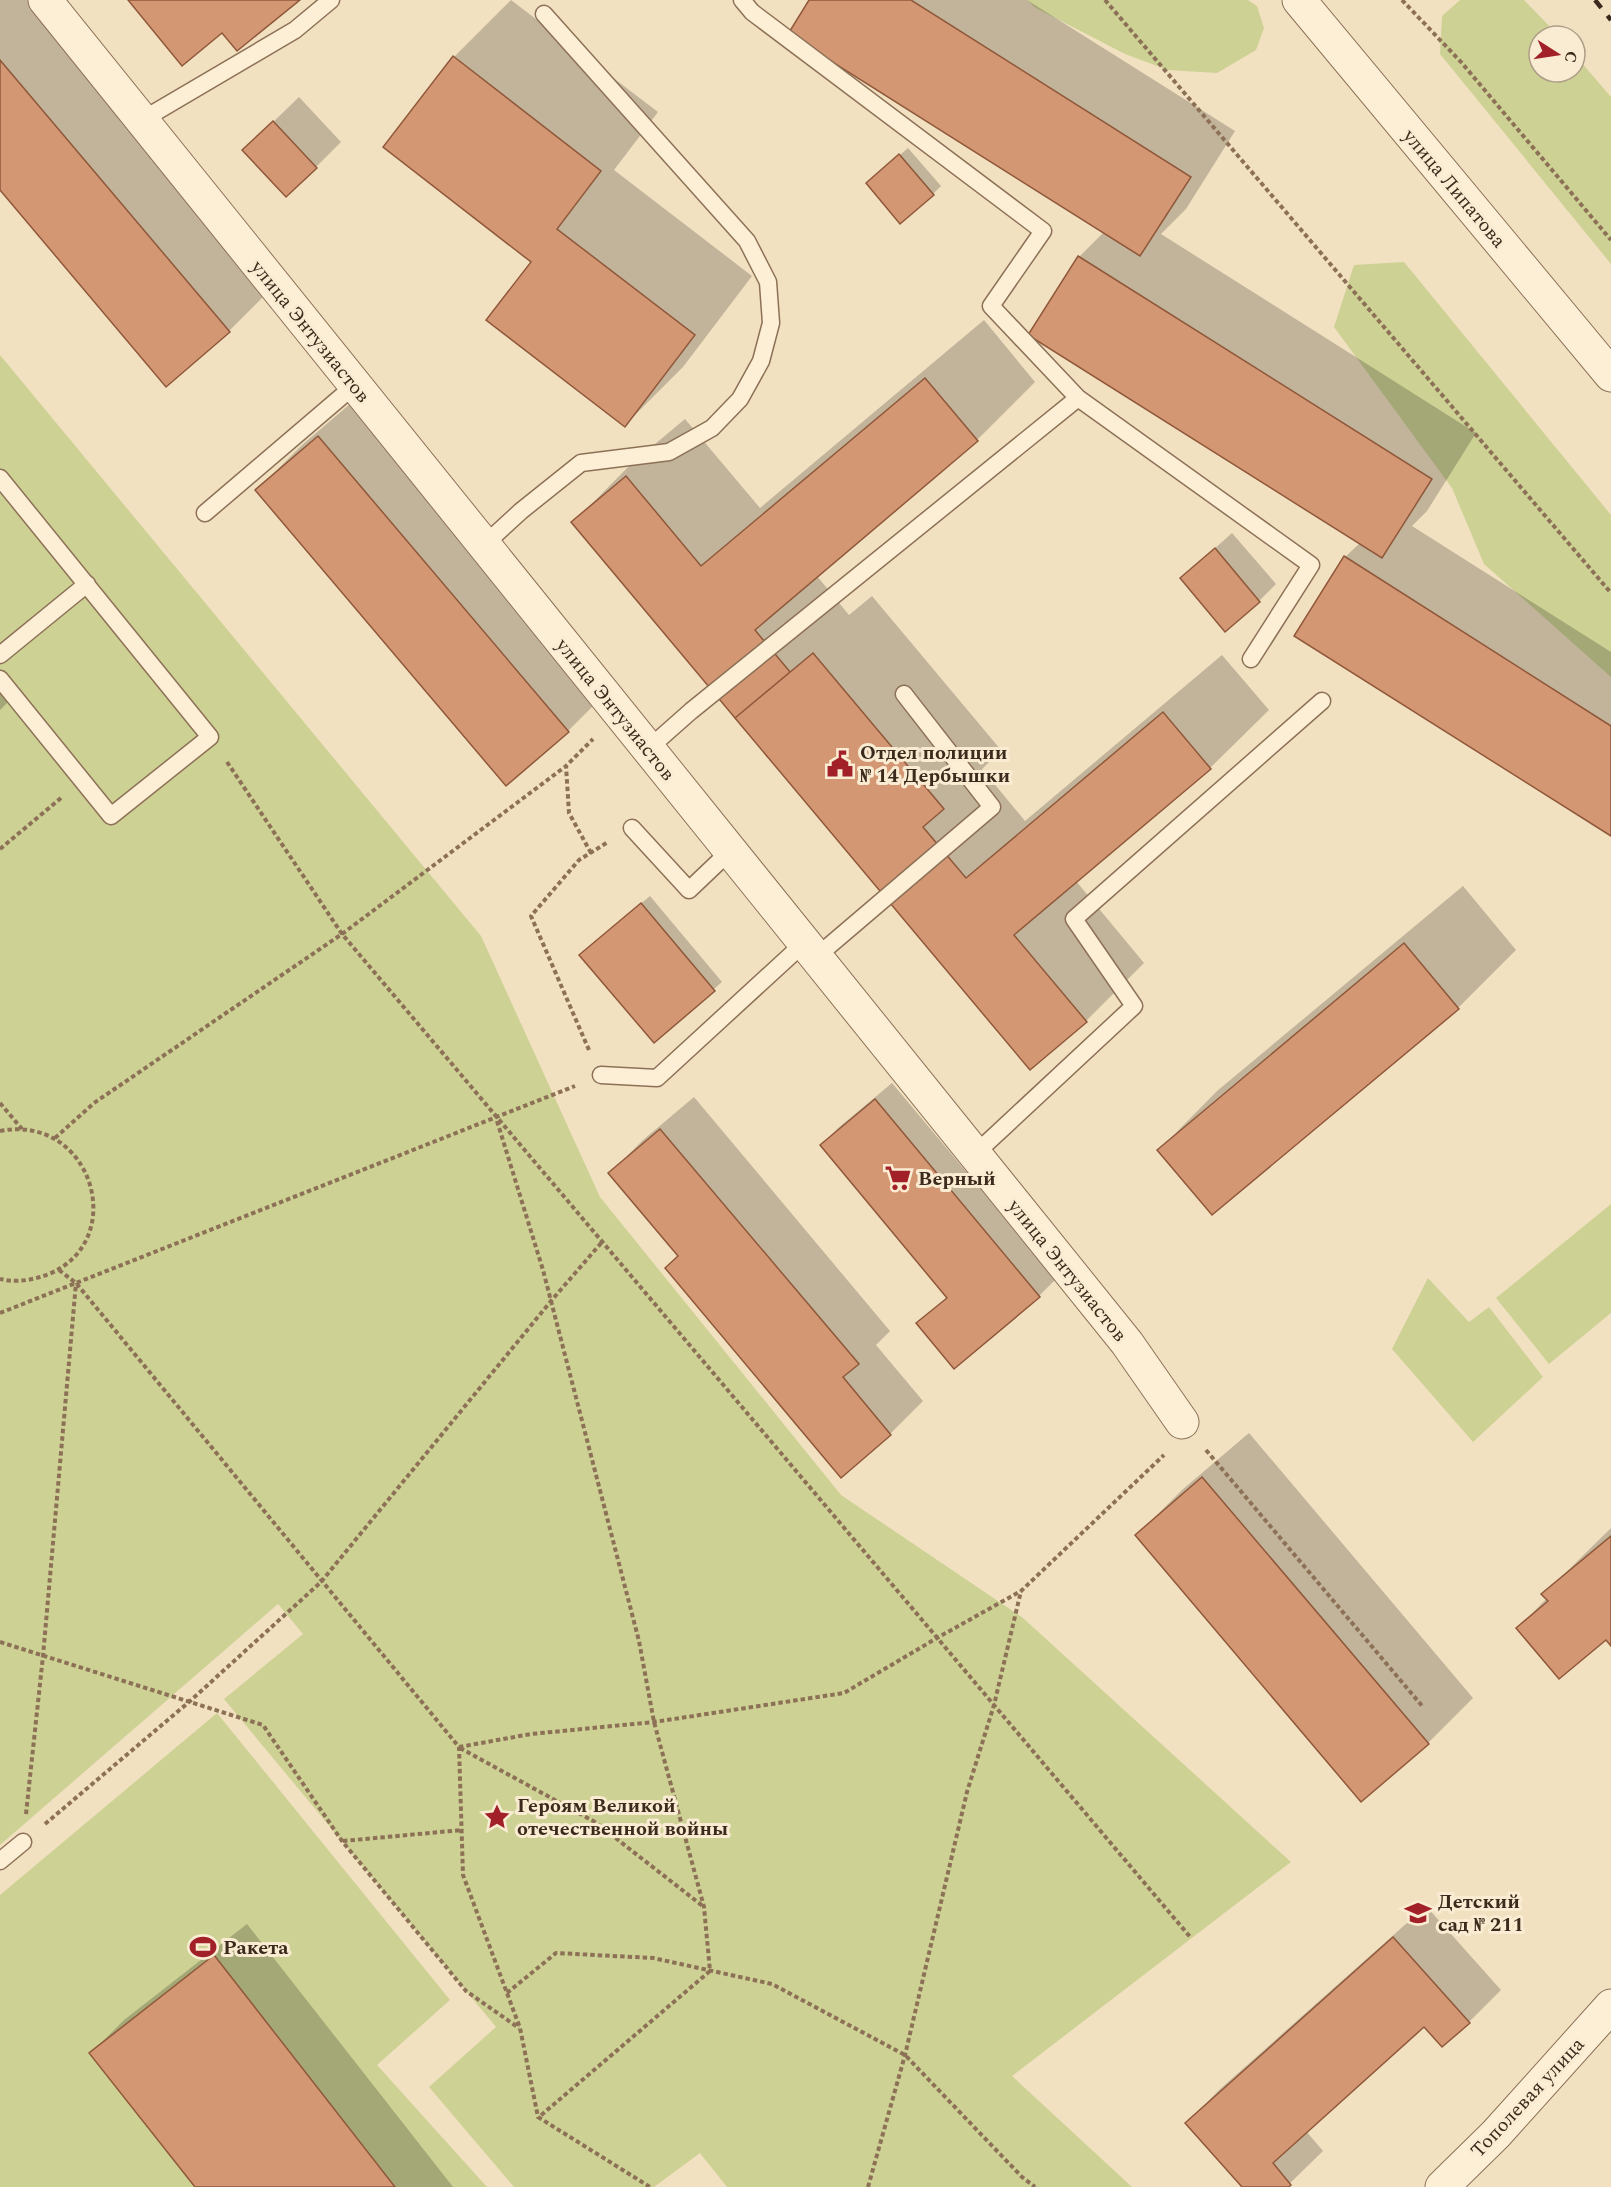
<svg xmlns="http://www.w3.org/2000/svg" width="1611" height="2187" font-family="Spectral,serif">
<rect width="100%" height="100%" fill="#f2e1c1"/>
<path fill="#cdd194" d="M1027,0h221l9,6 7,22 -8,22 -39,23 -49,-3 -43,-16 -89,-46z
M1460,0h64l35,36h-20v36h36v-17l36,42v167l-171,-210 2,-38z
M1404,262l207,253v162l-127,-113 -32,-76 -118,-161 20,-62z
M0,355l481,581 119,261 241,298 182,123 268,244 -279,214 120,111h-405l-27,-34 -46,34h-140l-85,-100 67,-60 -272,-328 79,-65 -25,-30 -278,241z
M1611,1204v109l-62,51 -53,-66z
M1428,1278l41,44 20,-15 54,70 -70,65 -81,-93z
M217,1713l233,287 -73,65 110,122h-487v-292z"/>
<path fill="#0003" d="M0,0h33l241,286 -45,45 -229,-143z
M511,0l147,112 -44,58 138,106 -69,91 -58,58 -171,-368z
M811,0h216l208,131 -49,78 -25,25 315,199 -49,78 -15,15 199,126v182l-266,-277 15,-14 -330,-208 50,-79 24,-24z
M299,97l42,45 -25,25 -47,-41z
M908,148l33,38 -8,8 -57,-18z
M984,320l51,62 -58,58 -160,136 32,39 23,-19 129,154 -19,19 43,52 197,-166 47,55 -59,58 -134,113 68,82 -58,58 -55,47 -458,-545 58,-59 54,-45 75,89z
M364,392l249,294 -45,45 -62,53 -249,-294 45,-45z
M1232,533l44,51 -17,17 -77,-23z
M0,685l11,14 -11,11z
M1463,886l53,64 -58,58 -299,142 58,-59z
M650,896l72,86 -67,59 -66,-94z
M892,1083l164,196 -17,17 -84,71 -37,-44 29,-26 -125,-152 16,-17z
M694,1097l196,234 -14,14 47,56 -33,33 -49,41 -161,-220 -70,-82 33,-33z
M1249,1433l224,265 -45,45 -291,-208 45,-45z
M1611,1528v116l-5,-6 -88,-10 29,-30 -3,-4z
M1426,1906l75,84 -32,32 -44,3 -119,106 17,20 -37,36h-42l-57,-64 32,-33z
M247,1924l206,263h-256l-106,-134 33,-33z"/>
<path fill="#d49774" stroke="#8f583a" stroke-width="1.5" d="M128,0h172l-63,51 -15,-18 -40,33z
M809,0h102l280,177 -51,79 -352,-222z
M453,56l148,115 -44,58 138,106 -70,92 -139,-107 45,-58 -148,-115z
M0,60l230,272 -64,55 -166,-197z
M273,121l44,47 -31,29 -44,-47z
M899,154l35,41 -34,29 -34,-41z
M1078,256l354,223 -50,79 -354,-223z
M925,378l53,63 -223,189 35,42 -55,46 -164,-196 55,-46 75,90z
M318,436l251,296 -63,54 -251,-296z
M1215,548l45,54 -35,30 -45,-54z
M1344,556l267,170v110l-317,-200z
M813,653l131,156 -21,18 43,51 197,-166 48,57 -197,166 73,87 -57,48 -295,-352z
M641,903l74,88 -61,52 -75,-88z
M1404,943l55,66 -247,206 -55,-65z
M875,1099l165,198 -86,72 -38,-46 31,-25 -127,-153z
M660,1129l199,235 -16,13 48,58 -50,43 -176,-210 13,-12 -70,-83z
M1202,1477l227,267 -68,58 -226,-267z
M1611,1536v110l-5,-6 -47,39 -43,-51 32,-27 -7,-7z
M1393,1937l77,86 -28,24 -18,-20 -151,136 18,22 -2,2h-47l-57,-64z
M214,1955l181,232h-200l-106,-134z"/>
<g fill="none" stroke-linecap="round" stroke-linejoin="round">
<g stroke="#8d7157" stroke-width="19">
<path id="lane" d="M742,0l10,12 291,219 -52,75 87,92
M142,120l153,-90 36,-30
M0,478l210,259 -99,79 -111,-137
M205,513l150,-128
M484,545l37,-34 60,-48 88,-11 43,-24 28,-29 21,-38 10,-38 -3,-41 -21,-41 -203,-227
M0,655l87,-71
M648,749l43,-38 387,-313 233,167 -60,94
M632,828l57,62 41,-39
M816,957l176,-150 -88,-113
M601,1075l56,3 147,-135
M975,1154l159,-148 -60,-87 248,-218
M0,1861l23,-19"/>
</g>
<g stroke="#8d7157" stroke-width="35">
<path id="street" d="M45,0l1082,1343 55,79
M1299,0l312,375
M1442,2187l54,-53 115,-128"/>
</g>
<path stroke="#8d7157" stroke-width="4" stroke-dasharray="4.5 3" stroke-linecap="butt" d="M1105,0l506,593
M1402,0l59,62 150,178
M227,762l115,172 849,1004
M0,849l61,-51
M591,853l-22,-40 -3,-47 27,-27
M589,1050l-58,-134 48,-56 29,-18
M0,1103l22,26
M497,1121l46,149 96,371 15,81 50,185 6,64 -171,146
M0,1131c92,-18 130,109 49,143 -16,6 -32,9 -49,5
M55,1138l39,-35 248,-169 224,-168
M59,1270l17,13 383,464 4,128 57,153 18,89 112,70
M0,1313l575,-227
M1206,1450l217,257
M0,1642l263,83 79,116 124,150 53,37
M459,1747l72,-13 123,-12 190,-29 93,-55 84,-47 143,-136
M460,1748l135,74 109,85
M26,1814l17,-158 33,-373
M45,1824l144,-122 132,-120 230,-281 51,-59
M343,1841l119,-11
M507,1993l49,-40 97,5 119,26 133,71 117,122 13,10
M868,2187l37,-132 62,-263 27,-87 27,-114"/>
<use href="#lane" stroke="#fcefd6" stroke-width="16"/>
<use href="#street" stroke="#fcefd6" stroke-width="33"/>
<path stroke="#3c2a1c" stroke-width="4.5" stroke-dasharray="10 10" stroke-linecap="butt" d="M1595,0l16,20"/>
</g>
<defs>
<g id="civic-bare" transform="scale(2.07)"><path d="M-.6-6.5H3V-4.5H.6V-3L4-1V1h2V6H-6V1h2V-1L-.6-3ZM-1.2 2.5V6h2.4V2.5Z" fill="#a22128" stroke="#f9ecd2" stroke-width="2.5" paint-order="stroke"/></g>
<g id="supermarket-bare" transform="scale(2.07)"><path d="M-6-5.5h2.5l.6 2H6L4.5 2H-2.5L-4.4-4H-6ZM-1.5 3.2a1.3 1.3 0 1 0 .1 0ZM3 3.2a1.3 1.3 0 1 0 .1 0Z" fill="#a22128" stroke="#f9ecd2" stroke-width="2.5" paint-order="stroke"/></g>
<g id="sight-bare" transform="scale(2.07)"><path d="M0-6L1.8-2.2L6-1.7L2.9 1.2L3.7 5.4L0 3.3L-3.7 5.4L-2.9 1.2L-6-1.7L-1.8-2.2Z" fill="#a22128" stroke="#f9ecd2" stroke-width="2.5" paint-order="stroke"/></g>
<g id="school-bare" transform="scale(2.07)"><path d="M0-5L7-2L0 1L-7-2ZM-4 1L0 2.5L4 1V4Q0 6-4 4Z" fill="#a22128" stroke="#f9ecd2" stroke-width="2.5" paint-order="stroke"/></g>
<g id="stadium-bare" transform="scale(2.07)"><path d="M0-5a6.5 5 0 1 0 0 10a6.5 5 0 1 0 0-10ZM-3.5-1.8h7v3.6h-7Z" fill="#a22128" stroke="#f9ecd2" stroke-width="2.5" paint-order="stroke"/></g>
</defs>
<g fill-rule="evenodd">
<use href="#civic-bare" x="840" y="764"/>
<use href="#supermarket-bare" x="898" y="1178"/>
<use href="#sight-bare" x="497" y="1817"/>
<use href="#school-bare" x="1418" y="1913"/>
<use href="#stadium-bare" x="203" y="1947"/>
</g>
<g text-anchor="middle" stroke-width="6" stroke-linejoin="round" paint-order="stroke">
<g font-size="20" fill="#3c2a1c" stroke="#f9ecd2">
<text transform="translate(1455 188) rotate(50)" y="7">улица Липатова</text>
<text transform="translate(311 331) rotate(51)" y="7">улица Энтузиастов</text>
<text transform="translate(616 709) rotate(51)" y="7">улица Энтузиастов</text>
<text transform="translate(1068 1270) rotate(51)" y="7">улица Энтузиастов</text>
<text transform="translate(1527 2097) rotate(-47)" y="7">Тополевая улица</text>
</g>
<g font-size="20" font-weight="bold" fill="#3c2a1c" stroke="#f9ecd2" text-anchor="start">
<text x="860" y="759">Отдел полиции<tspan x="860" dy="23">№ 14 Дербышки</tspan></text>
<text x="918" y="1185">Верный</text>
<text x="517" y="1812">Героям Великой<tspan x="517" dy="23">отечественной войны</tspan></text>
<text x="1438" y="1908">Детский<tspan x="1438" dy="23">сад № 211</tspan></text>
<text x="223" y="1954">Ракета</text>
</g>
</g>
<g transform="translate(1557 54) rotate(102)"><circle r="28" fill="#f9ecd2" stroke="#ad9e89" stroke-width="1.5"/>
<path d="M0-4.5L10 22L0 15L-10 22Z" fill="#a22128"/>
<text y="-9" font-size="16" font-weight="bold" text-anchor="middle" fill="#3c2a1c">С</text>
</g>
</svg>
